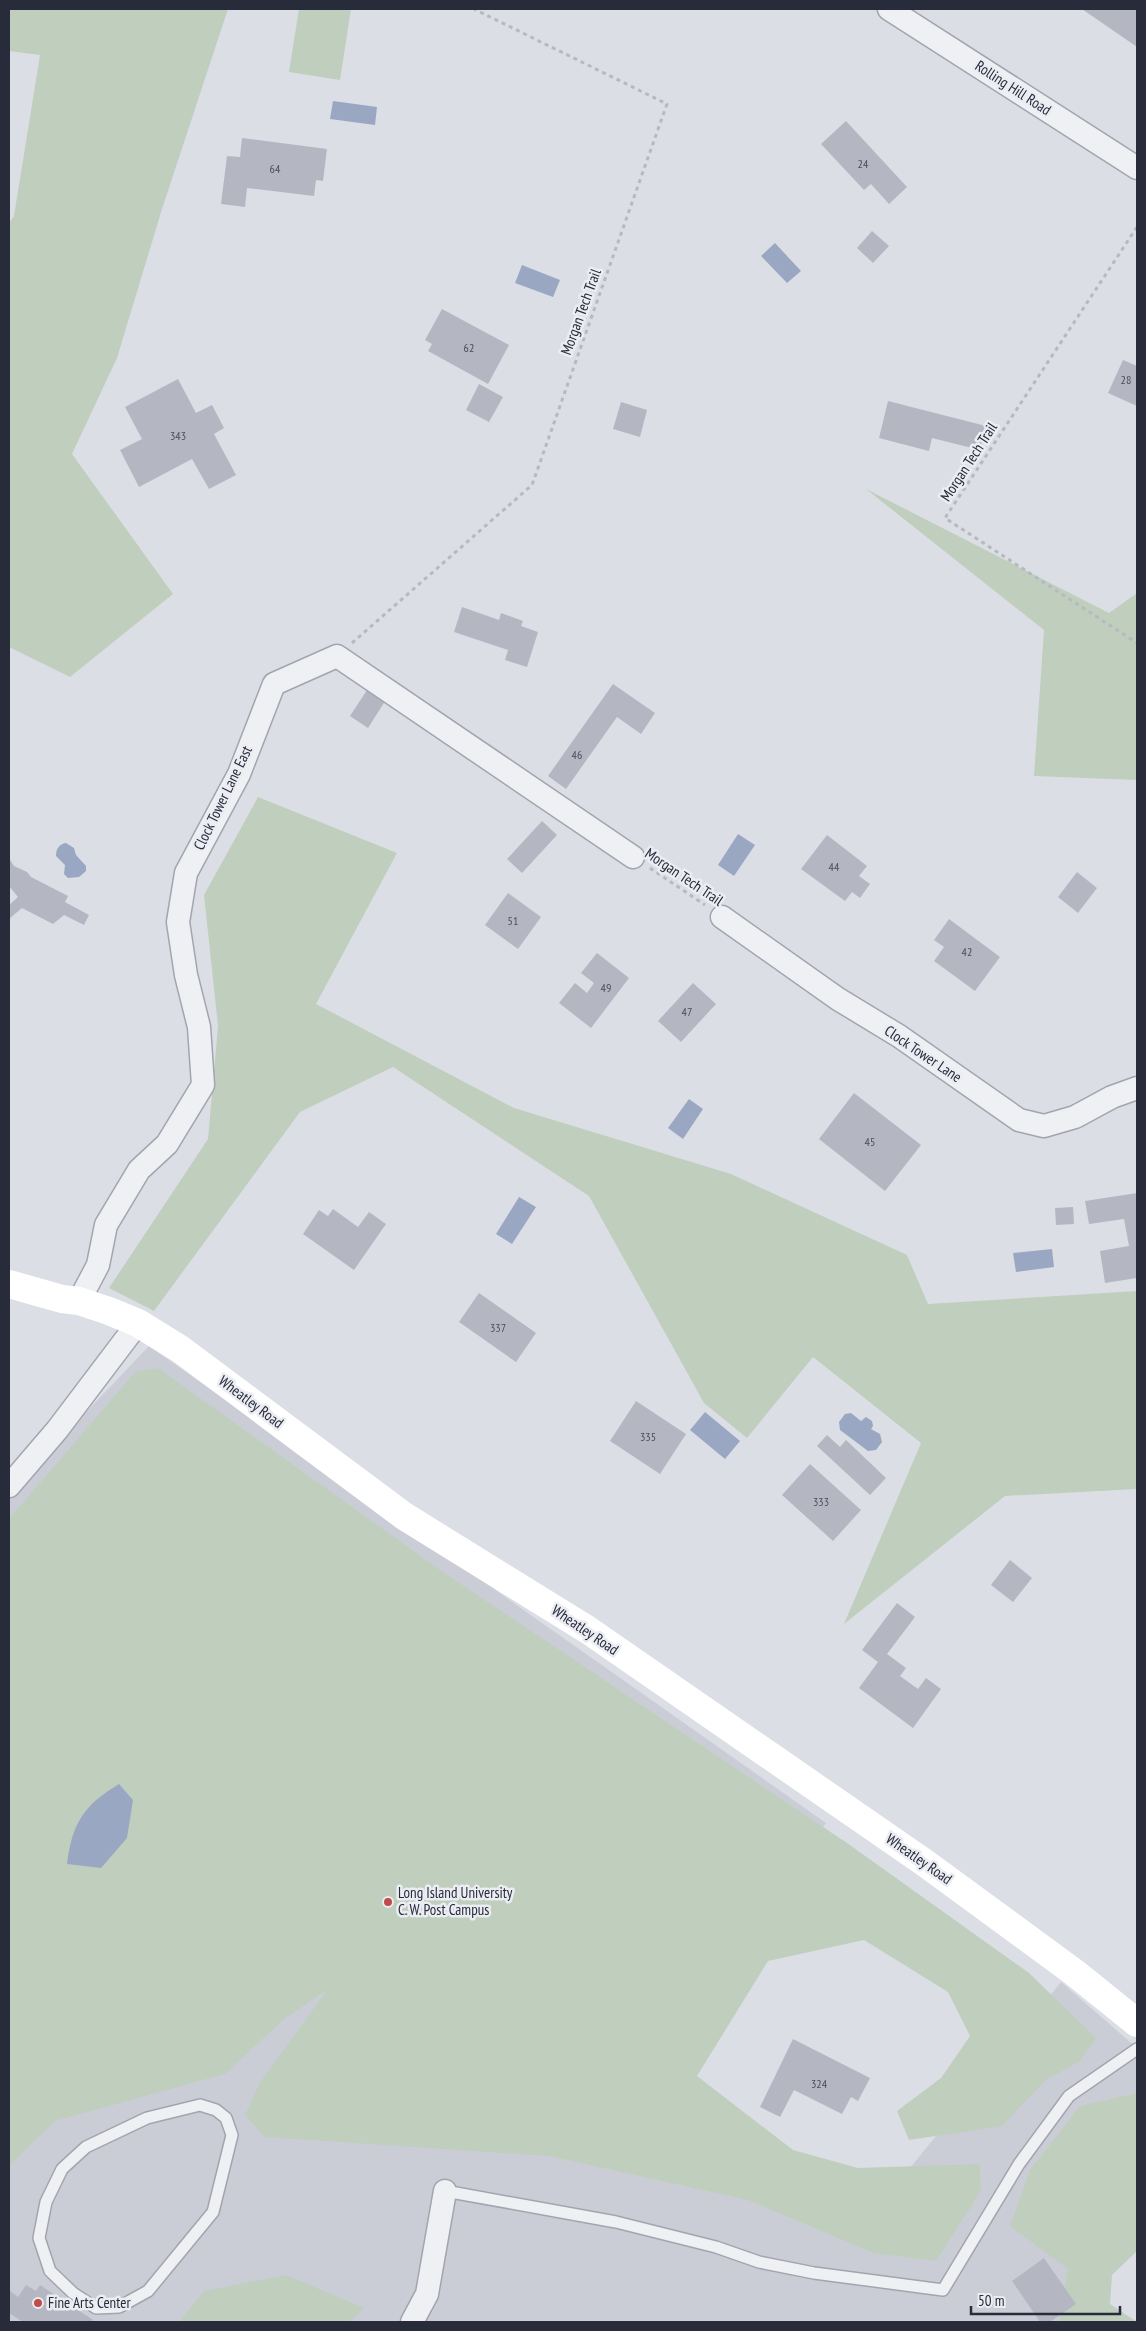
<svg xmlns="http://www.w3.org/2000/svg" width="1146" height="2331" font-family="'PT Sans Narrow',sans-serif">
<rect width="100%" height="100%" fill="#dcdee5"/>
<path fill="#cbcdd6" d="M149,1346l677,477 -194,264 243,124 186,-229 76,66v191l-61,59 20,24h-1087v-829z"/>
<path fill="#c0cebe" d="M9,9h219l-66,200 -45,149 -45,96 101,140 -103,83 -61,-30v-424l5,-7 26,-161 -31,-4z
M299,9h52l-11,71 -51,-8z
M866,489l243,124 28,-20v187l-103,-4 10,-146z
M258,797l139,56 -81,151 198,104 217,66 176,81 21,49 209,-13v198l-132,7 -161,128 77,-181 -108,-86 -66,81 -43,-35 -115,-207 -196,-129 -93,45 -146,199 -45,-23 99,-149 10,-113 -14,-131z
M158,1368l282,202 407,273 182,130 67,65 -16,23 -34,19 -44,46 -93,14 -12,-29 44,-33 29,-42 -22,-44 -84,-52 -96,21 -71,115 96,74 65,18 122,-4 1,27 -45,70 -62,-8 -126,-53 -199,-44 -284,-19 -20,-22 14,-31 68,-94 -43,29 -59,55 -170,47 -46,45v-647l126,-147z
M1137,2093v158l-25,24 -2,29 27,18h-78l9,-53 -58,-43 20,-56 50,-64z
M286,2275l78,33 -15,14h-170l25,-31z"/>
<path fill="#9aa7c3" d="M333,101l44,6 -2,18 -45,-6z
M775,243l26,28 -14,12 -26,-27z
M522,265l38,15 -7,17 -38,-14z
M738,834l17,11 -21,31 -16,-11z
M66,843l8,5 2,7 10,11v5l-7,6 -11,1 -4,-4 1,-9 -9,-9c0,-7 3,-12 10,-13z
M689,1099l14,10 -20,30 -15,-11z
M519,1197l17,10 -24,37 -16,-10z
M1052,1249l2,18 -38,5 -3,-19z
M705,1412l35,29 -15,18 -35,-29z
M851,1413l10,8 5,-4 6,4 1,5 -2,3 9,5 2,8 -6,8 -8,1 -28,-21 -1,-8 6,-8z
M119,1784l14,16 -6,38 -26,30 -34,-4c5,-41 17,-59 52,-80z"/>
<path fill="#b4b7c1" d="M1082,9h55v38z
M846,121l61,66 -18,17 -18,-20 -7,6 -43,-46z
M242,138l85,11 -4,32 -7,-1 -2,16 -67,-8 -2,19 -24,-3 6,-48 13,1z
M872,231l17,15 -16,17 -16,-15z
M442,309l67,36 -21,39 -60,-33 4,-7 -7,-4z
M1123,360l14,6v40l-29,-13z
M178,379l18,34 16,-8 12,23 -10,6 22,41 -27,14 -17,-30 -53,28 -19,-37 22,-11 -17,-32z
M479,384l24,13 -14,25 -23,-12z
M888,401l98,25 -6,24 -48,-12 -3,13 -50,-13z
M621,402l26,8 -7,27 -27,-8z
M462,607l37,13 2,-7 22,8 -2,5 17,6 -11,35 -22,-7 3,-10 -54,-18z
M613,684l42,29 -14,21 -24,-17 -51,72 -18,-13z
M369,687l18,11 -19,30 -18,-12z
M542,821l15,14 -35,38 -15,-14z
M827,835l40,31 -8,10 11,8 -10,14 -8,-6 -7,9 -44,-32z
M9,858l5,8 13,6 4,5 37,19 -3,6 24,13 -5,10 -20,-10 -11,9 -31,-16 -13,11v-14l9,-8 -9,-11z
M1077,872l20,16 -19,25 -20,-16z
M508,893l33,24 -23,32 -33,-24z
M949,919l51,38 -25,34 -41,-30 10,-14 -10,-7z
M597,953l32,25 -38,50 -32,-25 16,-20 12,10 7,-10 -13,-10z
M693,983l23,21 -35,38 -23,-21z
M854,1093l67,52 -36,46 -66,-52z
M1137,1193v85l-32,5 -5,-32 29,-5 -5,-27 -35,5 -4,-23z
M1073,1207l1,17 -18,1 -1,-17z
M333,1209l25,18 11,-15 17,12 -32,46 -51,-36 16,-24 9,6z
M479,1293l57,40 -20,29 -57,-40z
M636,1401l50,33 -26,40 -50,-33z
M827,1435l13,12 6,-7 40,38 -16,17 -53,-49z
M810,1464l51,46 -28,31 -51,-46z
M1010,1560l22,18 -19,24 -22,-17z
M897,1603l18,14 -28,37 19,14 -6,8 18,13 8,-11 15,11 -28,39 -54,-40 19,-26 -16,-12z
M793,2039l77,39 -12,23 -7,-4 -9,17 -48,-24 -14,27 -20,-10z
M1044,2258l32,46 -26,18h-10l-28,-41z
M26,2285l10,6 4,-6 53,35 -2,2h-68l-14,-9v-23l9,7z"/>
<g fill="none" stroke-linecap="round" stroke-linejoin="round">
<g stroke="#a2a5ae" stroke-width="14">
<path id="service" d="M200,2105l16,5 10,8 6,17 -19,77 -65,79 -29,16 -23,1 -23,-15 -23,-22 -11,-33 7,-36 16,-33 24,-22 61,-29z
M445,2191l171,31 100,25 43,15 55,11 129,17 76,-126 50,-68 68,-47"/>
</g>
<g stroke="#a2a5ae" stroke-width="25">
<path id="minor" d="M889,9l248,159
M722,917l116,82 61,37 120,84 25,6 31,-9 37,-20 25,-9
M79,1301l19,-36 8,-40 33,-55 28,-26 36,-59 -4,-58 -13,-52 -8,-53 8,-49 53,-99 35,-90 63,-28 296,201
M9,1486l48,-56 81,-107
M412,2322l15,-28 18,-103"/>
</g>
<path stroke="#b7b9c0" stroke-width="3" stroke-dasharray="4 4" stroke-linecap="butt" d="M1137,227l-192,291 192,125
M352,643l180,-158 135,-381 -193,-95
M650,868l55,37"/>
<use href="#service" stroke="#eff0f4" stroke-width="11"/>
<use href="#minor" stroke="#eff0f4" stroke-width="22"/>
<path stroke="#fff" stroke-width="28" d="M9,1284l53,15 17,2 30,10 29,12 42,26 224,167 184,114 337,233 150,110 62,50"/>
</g>
<g fill="#c14a4a" stroke="#ebedf3" stroke-width="2">
<circle cx="388" cy="1902" r="5"/>
<circle cx="38" cy="2303" r="5"/>
</g>
<g text-anchor="middle" stroke-width="5" stroke-linejoin="round" paint-order="stroke">
<g font-size="12" fill="#4a4e5c">
<text x="863" y="168">24</text>
<text x="275" y="173">64</text>
<text x="469" y="352">62</text>
<text x="1126" y="384">28</text>
<text x="178" y="440">343</text>
<text x="577" y="759">46</text>
<text x="834" y="871">44</text>
<text x="513" y="925">51</text>
<text x="967" y="956">42</text>
<text x="606" y="992">49</text>
<text x="687" y="1016">47</text>
<text x="870" y="1146">45</text>
<text x="498" y="1332">337</text>
<text x="648" y="1441">335</text>
<text x="821" y="1506">333</text>
<text x="819" y="2088">324</text>
</g>
<g font-size="15" fill="#272b3a" stroke="#ebedf3">
<text transform="translate(1013 88) rotate(33)" y="5">Rolling Hill Road</text>
<text transform="translate(581 312) rotate(-70)" y="5">Morgan Tech Trail</text>
<text transform="translate(969 462) rotate(-57)" y="5">Morgan Tech Trail</text>
<text transform="translate(223 798) rotate(-64)" y="5">Clock Tower Lane East</text>
<text transform="translate(684 877) rotate(34)" y="5">Morgan Tech Trail</text>
<text transform="translate(923 1054) rotate(34)" y="5">Clock Tower Lane</text>
<text transform="translate(251 1402) rotate(37)" y="5">Wheatley Road</text>
<text transform="translate(585 1630) rotate(34)" y="5">Wheatley Road</text>
<text transform="translate(919 1859) rotate(35)" y="5">Wheatley Road</text>
</g>
<g font-size="15" fill="#272b3a" stroke="#ebedf3" text-anchor="start">
<text x="398" y="1898">Long Island University<tspan x="398" dy="17">C. W. Post Campus</tspan></text>
<text x="48" y="2308">Fine Arts Center</text>
</g>
</g>
<rect width="1146" height="2331" fill="none" stroke="#272b3a" stroke-width="20"/>
<path d="M971 2306v8h149v-8" fill="none" stroke="#272b3a" stroke-width="2.5"/>
<text x="978" y="2306" font-size="15" fill="#272b3a" stroke="#ebedf3" stroke-width="4" paint-order="stroke">50 m</text>
</svg>
